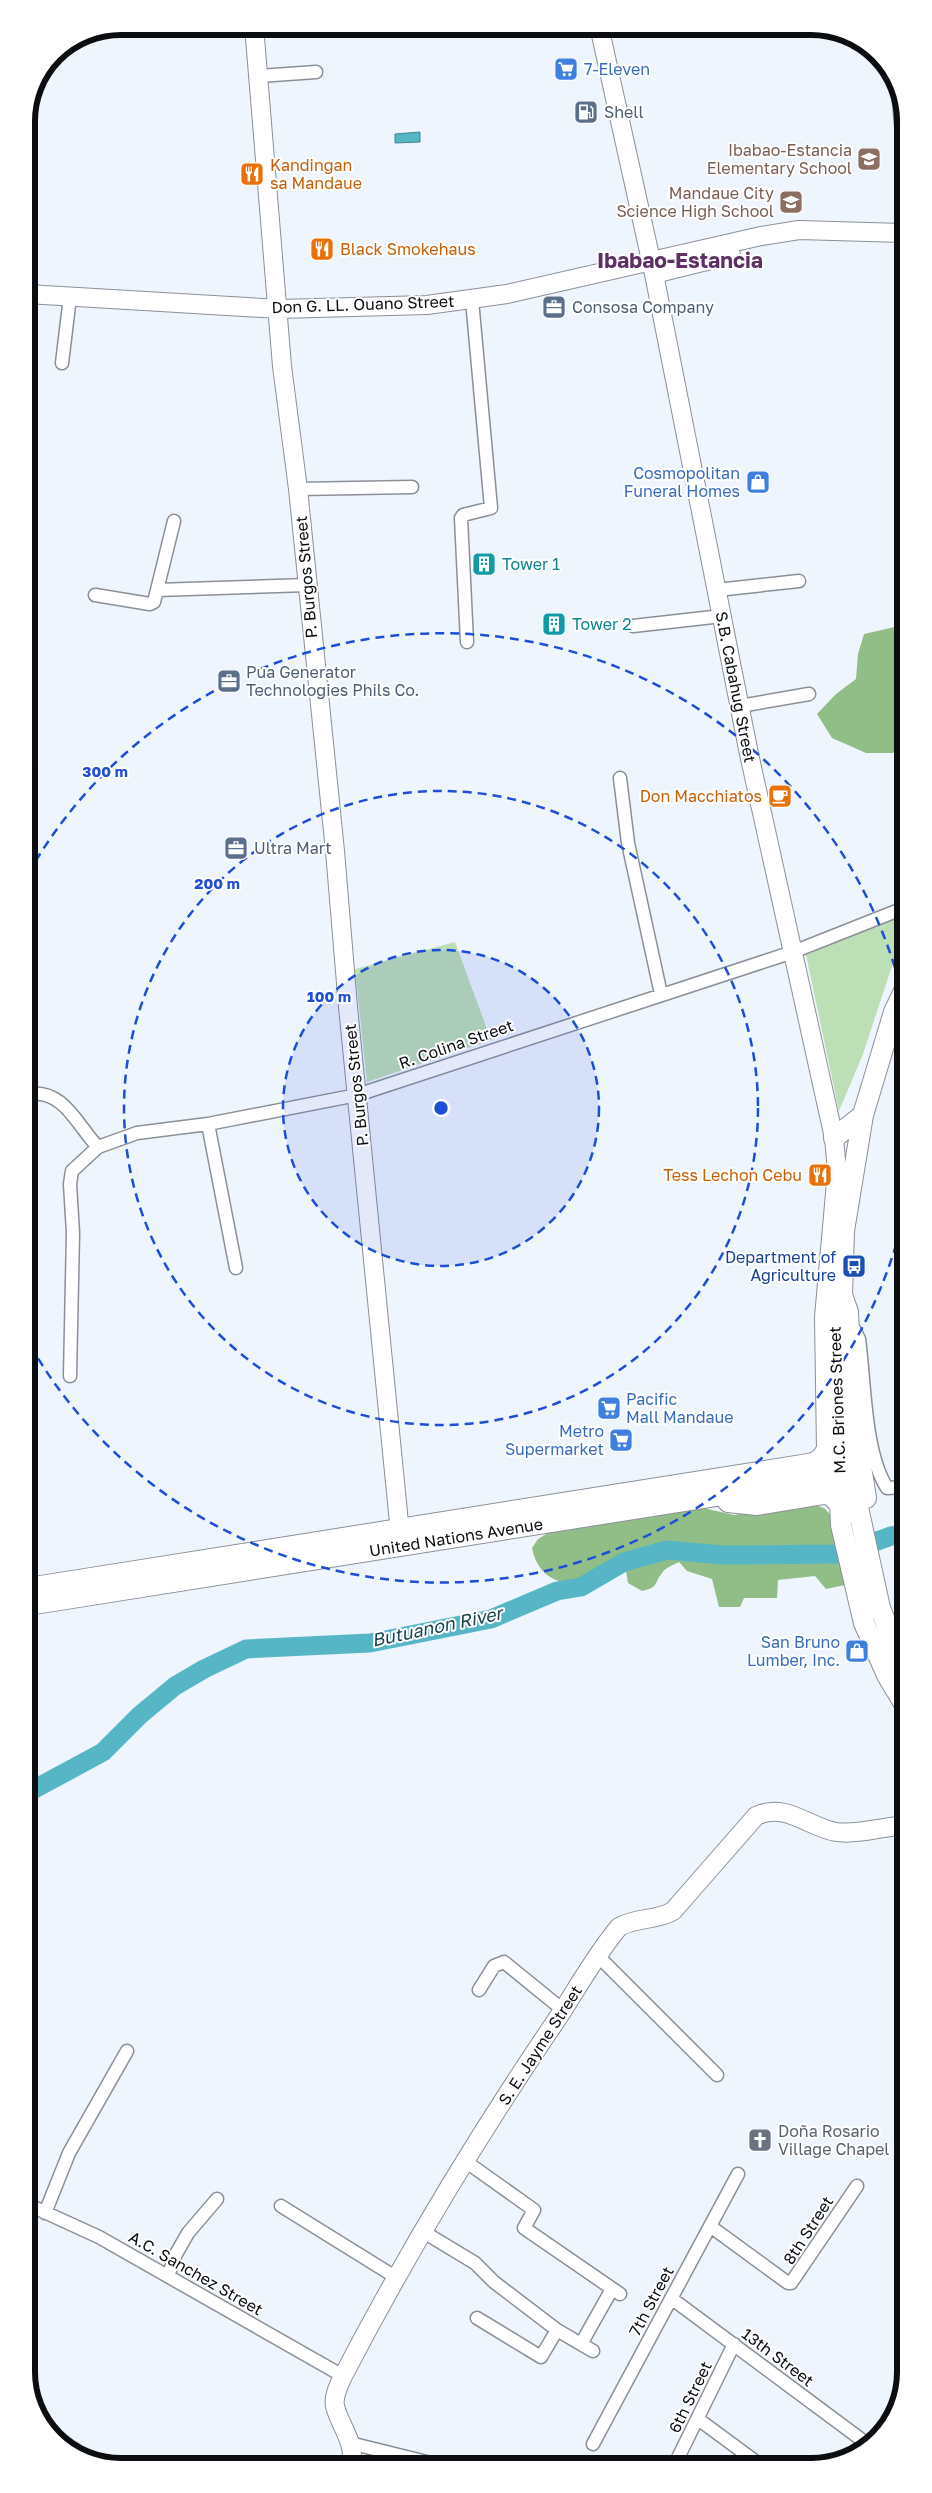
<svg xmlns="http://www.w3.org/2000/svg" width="932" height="2493" font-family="'Golos Text',sans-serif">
<rect width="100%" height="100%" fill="#eff5fd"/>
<path fill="#bddfb6" d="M904,915v29l-12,22 -29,88 -24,57 -33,-156z
M455,942l36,98 -124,42 -12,-113z"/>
<path fill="#90be86" d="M903,621v127l-10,5h-27l-34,-15 -15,-24 19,-20 20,-15 2,-25 6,-20 35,-8z
M806,1502l18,6 8,8 13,69 -19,4 -11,-13 -37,4 -1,18h-33l-4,9h-21l-7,-28 -25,-8 -8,-9c-6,3 -14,6 -17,11 -9,12 -3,14 -20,18l-14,-8 -2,-12 -8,-4c-11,4 -40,18 -49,16 -21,-2 -33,-15 -37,-35l6,-9 10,-6 151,-26 35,8z"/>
<path fill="#56b6c5" stroke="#40838f" d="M420,132v10l-25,1v-9z"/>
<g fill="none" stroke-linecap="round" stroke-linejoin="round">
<path stroke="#56b6c5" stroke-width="19" d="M29,1792l74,-40 37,-37 35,-29 29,-17 42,-20 124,-6 121,-24 66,-28 24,-4 43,-25 43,-12 55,5 120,-1 49,-18 14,-2"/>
<g stroke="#8b9097" stroke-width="15">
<path id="street" d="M259,76l57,-4
M898,90l4,43
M62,363l8,-66
M298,489l114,-2
M902,491l1,11
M174,521l-17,69 150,-5
M717,590l82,-9
M95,595l55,9 4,-2 3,-12
M633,626l89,-10
M467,642l-6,-124 2,-3 28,-7 -19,-208
M740,706l69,-12
M620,778l8,65 33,151
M28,1094c36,-6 50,33 70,53
M208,1124l28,144
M98,1147l39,-14 71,-9 149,-29 436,-143 111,-44
M854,1329l5,10c6,43 5,113 28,149l17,-1
M70,1376l3,-143 -3,-49 2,-13 26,-24
M598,1956l119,119
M479,1990l15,-24 10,-4 59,48
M465,2161l69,49 -10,18 96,66
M29,2205l70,32 244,139
M281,2206l116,72
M45,2213l24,-60 58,-102
M710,2226l78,57h3l66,-97
M422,2231l53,32 19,19 63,48 36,21
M168,2276l8,-22 12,-21 29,-34
M671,2298l195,145
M477,2318l64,39 16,-27
M581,2344l31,-55
M698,2419l61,45
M350,2443l89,22
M593,2444l145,-270
M675,2464l59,-120"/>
</g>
<g stroke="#8b9097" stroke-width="20">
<path id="secondary" d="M254,26l28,340 16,123 37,362 13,156 53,536
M599,26l55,248 95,480 85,384 3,33 -13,146 2,132 -5,8 -9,6
M654,274l77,-19
M27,294l252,15 148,-4 80,-11 254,-58 38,-6 104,3
M350,2466c8,-21 -11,-41 -15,-60 -2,-10 4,-21 8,-30 62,-119 131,-234 206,-345 24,-34 43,-72 70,-104 17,-10 37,-6 54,-16l83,-95c30,-14 52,11 80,16 19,3 49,-5 69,-7"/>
</g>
<g stroke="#8b9097" stroke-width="22">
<path id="primary" d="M834,1138l29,-23
M842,1295l-9,23 8,207 23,98 23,52 18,30
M866,1498l-13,-83 -5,-103 -6,-17 2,-64 19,-116 31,-103 10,-21
M728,1502l29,3 67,-11 7,1 10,11
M28,1588l793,-126 19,8 14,19 26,119 25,62
M28,1605l795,-126c21,-5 29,-26 32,-47"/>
</g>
<use href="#street" stroke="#fff" stroke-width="12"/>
<use href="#secondary" stroke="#fff" stroke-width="18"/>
<use href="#primary" stroke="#fff" stroke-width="20"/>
</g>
<circle cx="441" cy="1108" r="158" fill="#1d4ed8" fill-opacity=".12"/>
<g fill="none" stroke="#1d4ed8" stroke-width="2.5" stroke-dasharray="9 6">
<circle cx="441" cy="1108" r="158"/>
<circle cx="441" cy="1108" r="317"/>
<path d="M904 1215A475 475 0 0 1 30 1345M28 874A475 475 0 0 1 903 997"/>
</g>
<defs>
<g id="supermarket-square" transform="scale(1.25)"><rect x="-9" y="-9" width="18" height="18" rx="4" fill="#3f7fe0" stroke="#fff"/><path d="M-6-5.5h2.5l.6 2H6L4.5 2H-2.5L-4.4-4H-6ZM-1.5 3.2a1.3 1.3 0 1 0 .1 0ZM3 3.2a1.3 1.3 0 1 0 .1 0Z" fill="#fff"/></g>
<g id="fuel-square" transform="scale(1.25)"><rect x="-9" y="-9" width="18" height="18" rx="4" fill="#5c6f8a" stroke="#fff"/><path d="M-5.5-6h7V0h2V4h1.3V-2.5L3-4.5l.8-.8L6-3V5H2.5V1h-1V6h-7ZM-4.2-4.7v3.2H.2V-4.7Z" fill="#fff"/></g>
<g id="school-square" transform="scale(1.25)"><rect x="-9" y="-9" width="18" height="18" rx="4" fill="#8d6e63" stroke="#fff"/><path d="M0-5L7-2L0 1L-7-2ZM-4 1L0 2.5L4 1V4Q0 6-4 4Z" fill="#fff"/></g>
<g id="restaurant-square" transform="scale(1.25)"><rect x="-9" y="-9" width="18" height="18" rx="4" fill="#e8710a" stroke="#fff"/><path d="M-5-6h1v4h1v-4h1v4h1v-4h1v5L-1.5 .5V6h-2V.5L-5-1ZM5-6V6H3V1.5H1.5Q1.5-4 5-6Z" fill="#fff"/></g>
<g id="office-square" transform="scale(1.25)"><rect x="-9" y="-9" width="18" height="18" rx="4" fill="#5c6f8a" stroke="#fff"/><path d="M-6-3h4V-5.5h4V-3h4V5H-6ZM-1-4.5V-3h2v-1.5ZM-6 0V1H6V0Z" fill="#fff"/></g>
<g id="shop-square" transform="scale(1.25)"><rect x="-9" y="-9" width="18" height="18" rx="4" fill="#3f7fe0" stroke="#fff"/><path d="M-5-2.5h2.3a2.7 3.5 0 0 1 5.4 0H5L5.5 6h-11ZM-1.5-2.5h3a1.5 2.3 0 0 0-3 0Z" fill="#fff"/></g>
<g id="building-square" transform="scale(1.25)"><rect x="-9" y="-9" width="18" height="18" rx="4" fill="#0f9aa8" stroke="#fff"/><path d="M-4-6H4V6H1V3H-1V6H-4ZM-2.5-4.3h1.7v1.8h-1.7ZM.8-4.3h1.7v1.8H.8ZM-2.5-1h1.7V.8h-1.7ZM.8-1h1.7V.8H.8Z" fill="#fff"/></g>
<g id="cafe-square" transform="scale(1.25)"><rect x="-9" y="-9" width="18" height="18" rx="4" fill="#e8710a" stroke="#fff"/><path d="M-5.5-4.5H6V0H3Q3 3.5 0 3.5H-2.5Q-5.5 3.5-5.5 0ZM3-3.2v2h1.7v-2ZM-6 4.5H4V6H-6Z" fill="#fff"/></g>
<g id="bus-square" transform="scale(1.25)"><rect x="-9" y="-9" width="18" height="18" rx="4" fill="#1a4fb4" stroke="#fff"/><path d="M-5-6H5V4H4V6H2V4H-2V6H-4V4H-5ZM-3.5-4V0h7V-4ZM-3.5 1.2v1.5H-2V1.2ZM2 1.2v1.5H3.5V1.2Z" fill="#fff"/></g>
<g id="church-square" transform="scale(1.25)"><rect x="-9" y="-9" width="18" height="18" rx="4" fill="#6b7280" stroke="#fff"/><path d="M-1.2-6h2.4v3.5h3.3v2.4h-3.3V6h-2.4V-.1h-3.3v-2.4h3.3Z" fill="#fff"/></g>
</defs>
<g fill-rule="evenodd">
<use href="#supermarket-square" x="566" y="69"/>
<use href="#fuel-square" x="586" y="112"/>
<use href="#school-square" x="869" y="159"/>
<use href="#restaurant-square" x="252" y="174"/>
<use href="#school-square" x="791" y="202"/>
<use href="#restaurant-square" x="322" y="249"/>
<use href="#office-square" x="554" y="307"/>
<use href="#shop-square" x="758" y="482"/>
<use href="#building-square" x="484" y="564"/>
<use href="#building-square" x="554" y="624"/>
<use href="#office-square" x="229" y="681"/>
<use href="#cafe-square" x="780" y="796"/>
<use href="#office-square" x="236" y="848"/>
<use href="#restaurant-square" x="820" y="1175"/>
<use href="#bus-square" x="854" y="1266"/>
<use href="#supermarket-square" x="609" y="1408"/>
<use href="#supermarket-square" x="621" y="1440"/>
<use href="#shop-square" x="857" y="1651"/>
<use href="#church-square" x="760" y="2140"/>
</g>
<g text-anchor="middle" stroke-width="4" stroke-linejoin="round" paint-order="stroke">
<g font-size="16" fill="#366cbe" stroke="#fff" text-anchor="end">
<text x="584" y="75" text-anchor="start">7-Eleven</text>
<text x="740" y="479">Cosmopolitan<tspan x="740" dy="18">Funeral Homes</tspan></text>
<text x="626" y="1405" text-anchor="start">Pacific<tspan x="626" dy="18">Mall Mandaue</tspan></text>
<text x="604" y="1437">Metro<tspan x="604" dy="18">Supermarket</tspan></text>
<text x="840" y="1648">San Bruno<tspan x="840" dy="18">Lumber, Inc.</tspan></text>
</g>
<g font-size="16" fill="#4e5e75" stroke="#fff" text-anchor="start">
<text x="604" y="118">Shell</text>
<text x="572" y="313">Consosa Company</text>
<text x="246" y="678">Pua Generator<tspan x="246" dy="18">Technologies Phils Co.</tspan></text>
<text x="254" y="854">Ultra Mart</text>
</g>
<g font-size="16" fill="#785e54" stroke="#fff" text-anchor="end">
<text x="852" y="156">Ibabao-Estancia<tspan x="852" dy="18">Elementary School</tspan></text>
<text x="774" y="199">Mandaue City<tspan x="774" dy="18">Science High School</tspan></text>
</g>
<g font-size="16" fill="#c56008" stroke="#fff" text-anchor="start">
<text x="270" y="171">Kandingan<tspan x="270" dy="18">sa Mandaue</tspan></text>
<text x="340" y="255">Black Smokehaus</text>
<text x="762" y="802" text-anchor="end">Don Macchiatos</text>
<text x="802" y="1181" text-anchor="end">Tess Lechon Cebu</text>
</g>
<g font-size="16" fill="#0b0d10" stroke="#fff">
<text transform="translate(363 304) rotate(-2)" y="6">Don G. LL. Ouano Street</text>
<text transform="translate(306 577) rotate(-95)" y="6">P. Burgos Street</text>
<text transform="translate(736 687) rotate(79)" y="6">S.B. Cabahug Street</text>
<text transform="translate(456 1044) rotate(-19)" y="6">R. Colina Street</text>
<text transform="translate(356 1085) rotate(-96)" y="6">P. Burgos Street</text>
<text transform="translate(837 1400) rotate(-92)" y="6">M.C. Briones Street</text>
<text transform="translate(456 1537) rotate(-9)" y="6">United Nations Avenue</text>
<text transform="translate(540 2045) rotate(-57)" y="6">S. E. Jayme Street</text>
<text transform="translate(808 2230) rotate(-57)" y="6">8th Street</text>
<text transform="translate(196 2273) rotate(30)" y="6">A.C. Sanchez Street</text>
<text transform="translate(651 2301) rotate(-62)" y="6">7th Street</text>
<text transform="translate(778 2357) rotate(37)" y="6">13th Street</text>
<text transform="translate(690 2397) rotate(-64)" y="6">6th Street</text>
</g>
<g font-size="16" fill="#0d838f" stroke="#fff" text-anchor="start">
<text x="502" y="570">Tower 1</text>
<text x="572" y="630">Tower 2</text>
</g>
<g font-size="16" fill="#164399" stroke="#fff" text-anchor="end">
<text x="836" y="1263">Department of<tspan x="836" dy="18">Agriculture</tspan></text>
</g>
<g font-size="16" fill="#5b616d" stroke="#fff" text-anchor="start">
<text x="778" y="2137">Doña Rosario<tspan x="778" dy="18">Village Chapel</tspan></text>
</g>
<g font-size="18" font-style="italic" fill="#17434a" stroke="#fff">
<text transform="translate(437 1627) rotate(-12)" y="6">Butuanon River</text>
</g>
<g font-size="21" font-weight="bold" fill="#5d2f62" stroke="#fff">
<text x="680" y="268">Ibabao-Estancia</text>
</g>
</g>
<path d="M0 0H932V2493H0ZM121 35H811A86 86 0 0 1 897 121V2372A86 86 0 0 1 811 2458H121A86 86 0 0 1 35 2372V121A86 86 0 0 1 121 35Z" fill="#fff" fill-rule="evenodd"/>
<path fill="none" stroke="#0b0d10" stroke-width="6" d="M121 35H811A86 86 0 0 1 897 121V2372A86 86 0 0 1 811 2458H121A86 86 0 0 1 35 2372V121A86 86 0 0 1 121 35Z"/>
<circle cx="441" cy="1108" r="8" fill="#1d4ed8" stroke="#fff" stroke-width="2.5"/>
<g font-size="15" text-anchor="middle" font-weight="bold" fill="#1d4ed8" stroke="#fff" stroke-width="4" stroke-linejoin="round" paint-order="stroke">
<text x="105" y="777">300 m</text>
<text x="217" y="889">200 m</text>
<text x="329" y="1002">100 m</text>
</g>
</svg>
